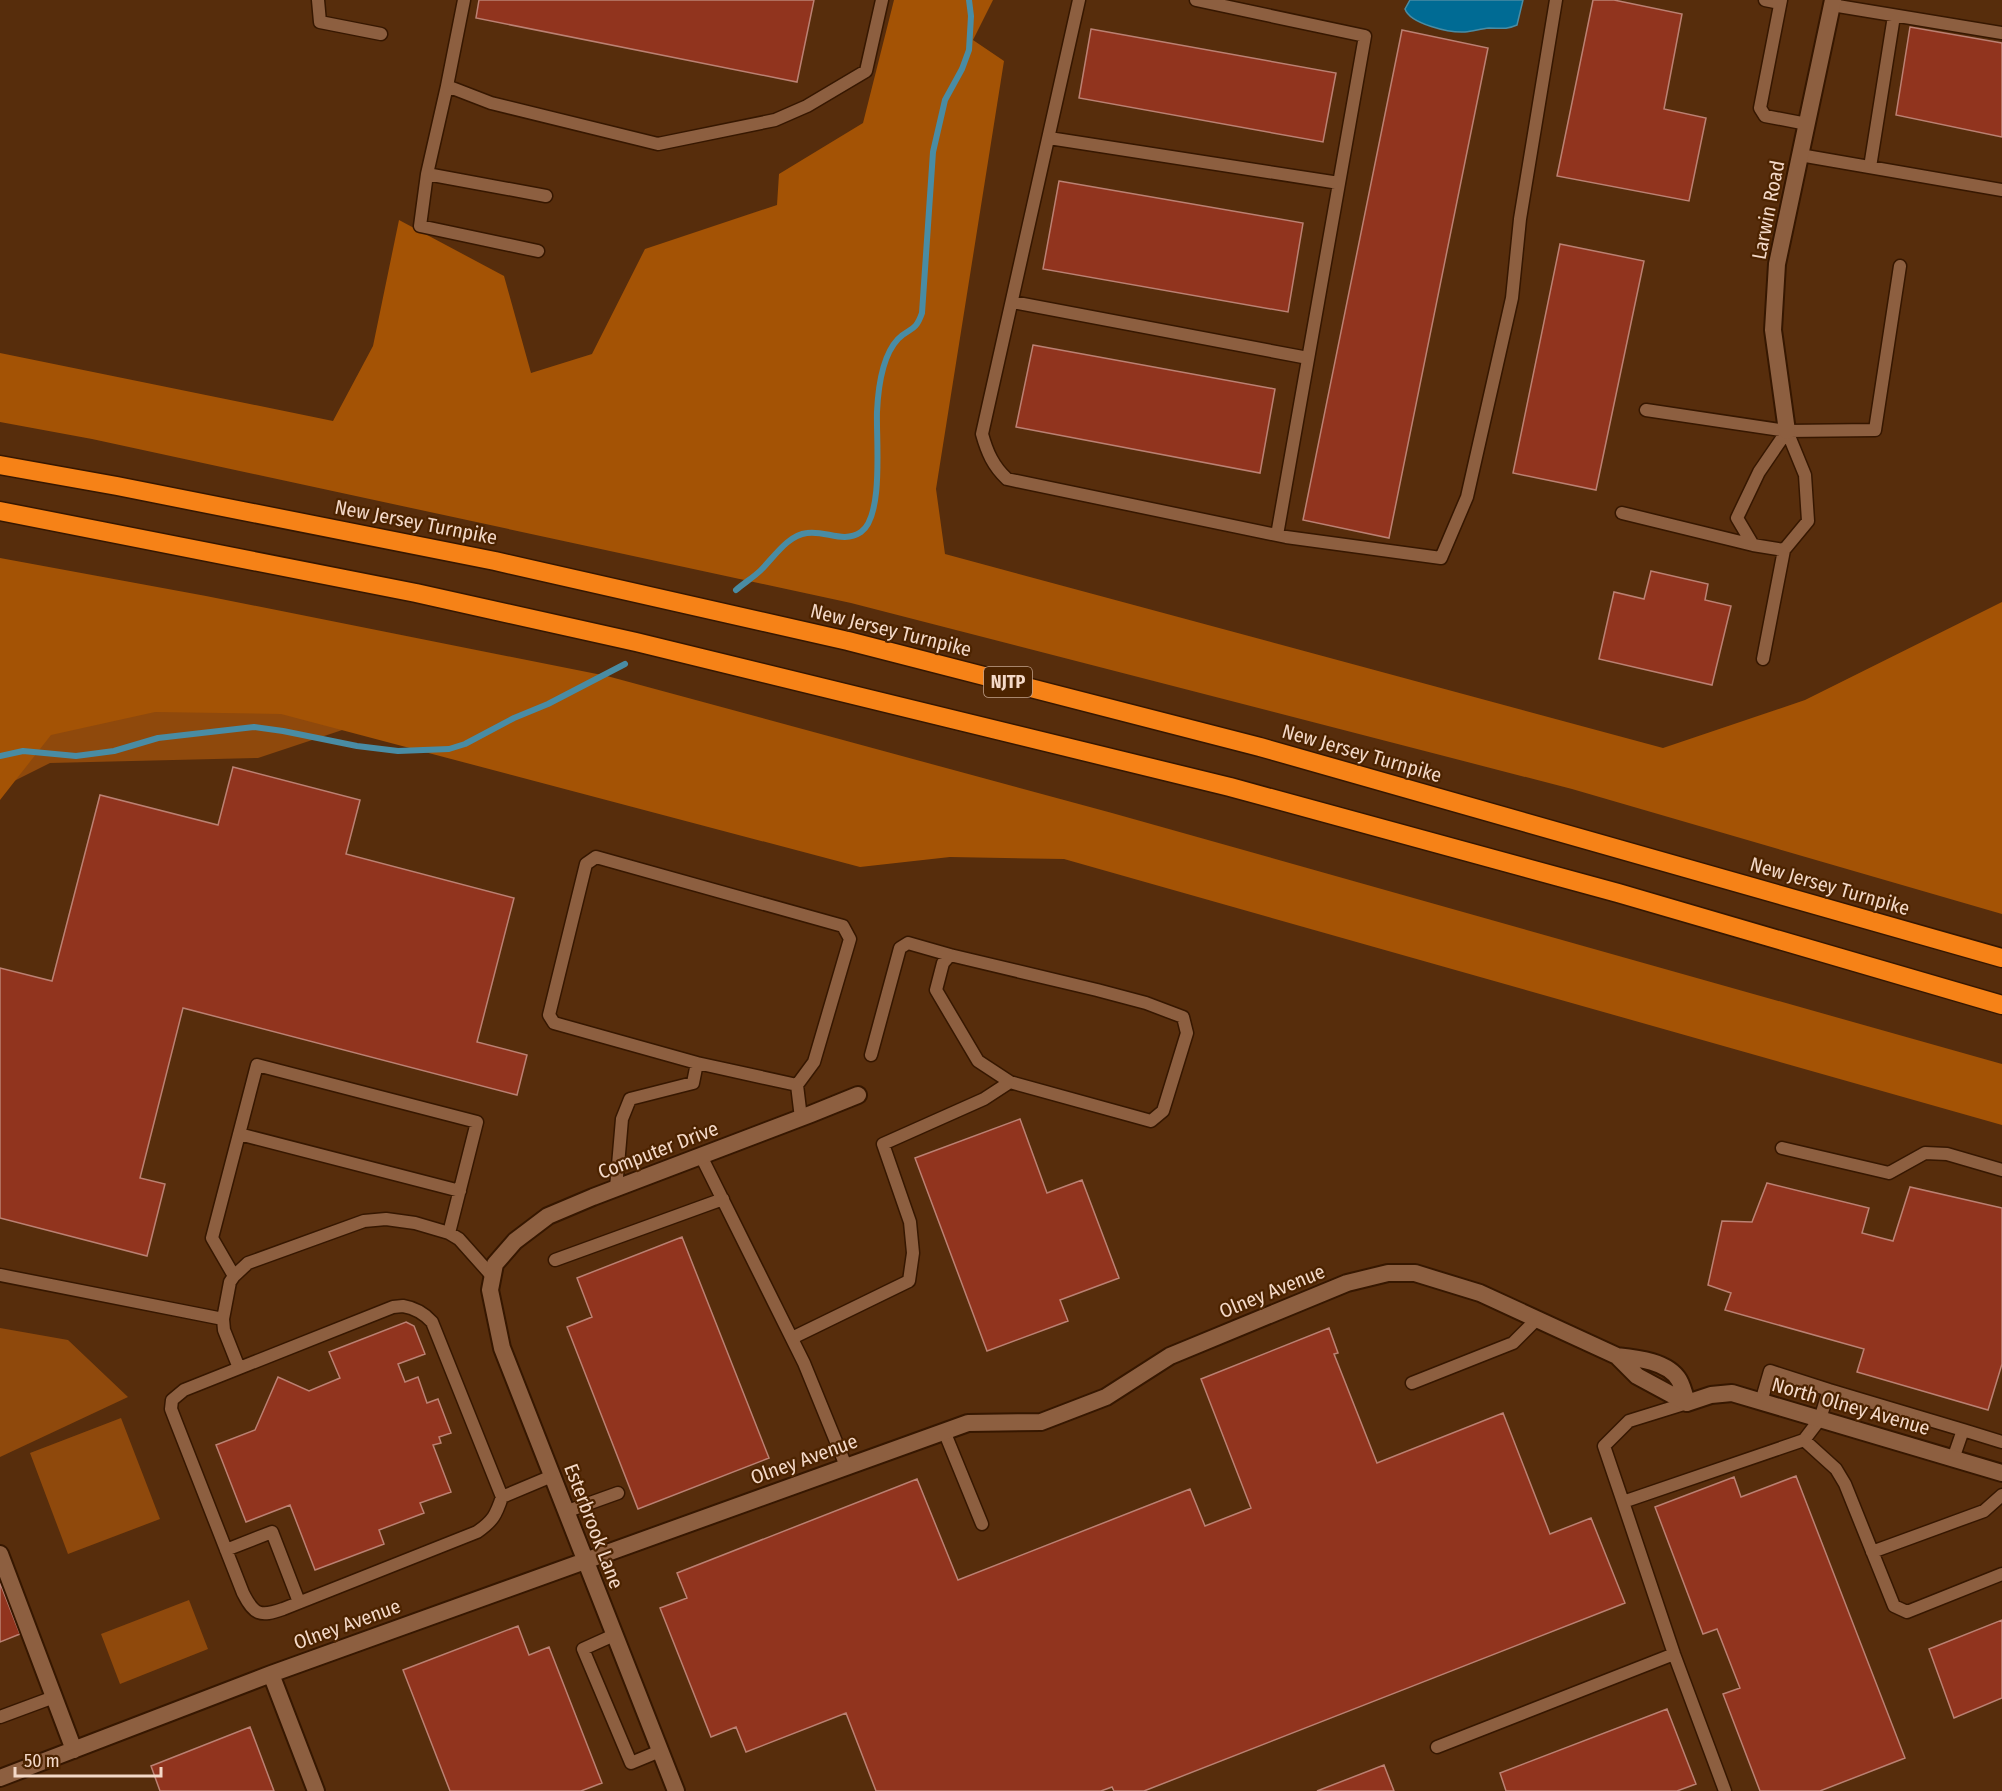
<svg xmlns="http://www.w3.org/2000/svg" width="2002" height="1791" font-family="'Fira Sans Condensed',sans-serif">
<rect width="100%" height="100%" fill="#572d0c"/>
<path fill="#8f490c" d="M0,578l529,90 -271,90 -208,5 -48,24z
M0,1328l68,12 60,57 -128,60z
M121,1418l39,101 -92,35 -38,-101z
M189,1600l19,49 -88,35 -19,-50z"/>
<path fill="#a45305" d="M894,0h99l-20,40 31,21 -68,428 9,65 718,194 142,-48 197,-98v312l-430,-125 -721,-186 -759,-164 -92,-17v-69l333,68 40,-75 26,-126 105,56 27,97 61,-19 53,-105 132,-44 2,-31 84,-51z
M0,558l206,38 401,80 505,137 890,251v61l-938,-266 -114,-2 -90,10 -579,-153 -126,-2 -104,23 -51,65z"/>
<path fill="#006b94" stroke="#498ca4" stroke-width="1.5" d="M1410,0h113l-6,25c-11,5 -17,3 -28,3 -8,1 -16,3 -24,4 -15,1 -55,-8 -60,-23z"/>
<g fill="none" stroke-linecap="round" stroke-linejoin="round">
<path stroke="#498ca4" stroke-width="6" d="M736,590c8,-7 18,-13 25,-20 13,-13 27,-35 46,-37 19,-3 36,11 54,-1 23,-16 15,-93 16,-120 1,-22 5,-56 21,-73 12,-12 17,-6 24,-26l11,-161 12,-52 17,-31 7,-19 2,-34 -2,-16
M0,756l23,-5 53,5 38,-5 44,-13 96,-11 29,4 74,15 41,5 51,-2 16,-5 49,-26 34,-14 77,-40"/>
</g>
<path fill="#91341e" stroke="#bb8173" stroke-width="1.5" d="M479,0h335l-17,82 -321,-64z
M1593,0h21l68,14 -18,95 42,9 -17,83 -132,-25z
M1910,27l92,16v94l-106,-22z
M1091,29l245,44 -13,69 -244,-44z
M1402,30l86,18 -99,490 -86,-18z
M1059,181l244,42 -15,89 -245,-43z
M1560,244l84,17 -48,229 -83,-17z
M1033,345l242,44 -15,84 -244,-46z
M1651,571l57,13 -3,16 26,6 -19,79 -113,-26 15,-67 30,7z
M233,767l127,33 -14,54 168,44 -37,144 50,13 -10,40 -334,-87 -43,170 25,6 -18,72 -147,-38v-250l52,13 48,-186 118,30z
M1020,1119l27,74 35,-13 37,98 -59,22 8,21 -81,30 -72,-193z
M1767,1183l102,25 -7,25 31,8 17,-54 92,21v156l-14,46 -131,-38 7,-23 -139,-39 6,-17 -23,-8 14,-64 30,1z
M682,1237l87,221 -131,51 -71,-182 25,-10 -15,-39z
M406,1322l8,4 11,28 -27,10 7,18 13,-5 9,26 11,-4 13,34 -12,4 2,6 -8,2 18,47 -31,11 4,10 -45,17 5,14 -69,26 -25,-65 -44,17 -30,-77 39,-15 23,-53 31,14 31,-13 -11,-26z
M1329,1328l9,25 -4,1 43,109 126,-50 47,121 41,-16 34,85 -481,188h-30l-2,-4 -11,4h-225l-30,-78 -100,39 -10,-25 -25,10 -51,-129 27,-10 -10,-25 240,-94 41,101 232,-91 15,37 46,-18 -50,-129z
M1796,1476l109,282 -85,33h-60l-37,-97 17,-6 -23,-59 -14,5 -48,-127 79,-30 7,20z
M0,1583l20,51 -20,8z
M2002,1620v78l-48,20 -25,-69z
M518,1626l11,29 20,-8 53,136 -21,8h-131l-47,-121z
M1667,1709l29,75 -19,7h-171l-6,-18z
M250,1727l24,64h-114l-9,-25z
M1384,1765l10,26h-77z"/>
<g fill="none" stroke-linecap="round" stroke-linejoin="round">
<g stroke="#361700" stroke-width="15">
<path id="service" d="M318,0l2,22 61,12
M464,0l-17,86 44,17 167,41 117,-24 32,-14 59,-35 16,-71
M1079,0l-97,434c5,18 11,32 25,45l279,58 155,21 26,-61 45,-199 8,-79 36,-219
M1196,0l169,36 -88,499
M1765,0l15,3
M1781,0l-21,108 5,8 42,8
M1832,5l170,28
M447,86l-20,88 119,22
M1049,138l290,45
M1800,155l202,35
M1870,167l24,-151
M427,174l-7,52 118,25
M1013,302l295,56
M1646,410l141,21 88,-1 25,-164
M1787,431l18,44 3,46 -24,29 -31,-5 -16,-27 22,-46z
M1622,513l131,32
M1763,659l21,-109
M950,955l147,35 49,13 37,14 4,16 -24,78 -12,10 -141,-39 -32,-21 -42,-71 7,-27z
M871,1055l29,-107 8,-5 42,12
M697,1063l100,22
M239,1134l221,57
M1782,1148l107,25 36,-20 22,1 55,16
M701,1156l103,207 42,103
M616,1188l6,-69 8,-20 63,-16 4,-20 -143,-40 -5,-8 37,-151 10,-7 247,69 7,13 -36,123 -17,23 4,33
M555,1260l168,-61
M0,1275l223,44
M234,1276l-22,-38 45,-173 220,57 -28,111
M403,1306c12,2 21,7 29,16l70,175c-6,18 -9,24 -25,35l-194,77c-23,8 -29,6 -40,-16l-67,-171 -5,-13 1,-9 12,-10 209,-83z
M792,1338l117,-57 4,-28 -3,-31 -27,-78 101,-45 26,-17
M239,1368l-15,-38 -1,-11 7,-37 4,-6 14,-13 116,-42 22,-2 29,4 34,10 10,6 33,37
M1412,1383l101,-40 24,-24
M1761,1402l9,-31 59,19
M944,1431l38,93
M1804,1440l32,29 9,15 49,122 13,6 95,-38
M1953,1459l10,-29 39,12
M502,1497l50,-21
M1623,1502l-19,-56 25,-25 58,-18
M565,1512l53,-19
M226,1550l46,-18 27,70
M1872,1552l112,-41 18,-16
M614,1635l-31,14 48,114 29,-12
M0,1717l54,-20
M1437,1747l237,-93
M1725,1791l-51,-137 -51,-152 181,-62 16,-21 9,-29 134,40"/>
</g>
<g stroke="#361700" stroke-width="20">
<path id="minor" d="M1787,431l-14,-101 4,-66 56,-264
M1687,1403l24,-8 21,-2 270,80
M0,1554l74,196
M271,1674l45,117
M0,1778l271,-104 697,-251 73,-1 65,-25 64,-41 177,-73 41,-10h27l65,20 137,63 20,20 50,27c-2,-7 -4,-16 -8,-23 -11,-19 -43,-22 -62,-24
M676,1791l-174,-443 -12,-58 5,-26 20,-23 33,-25 45,-19 218,-83 47,-19"/>
</g>
<g stroke="#361700" stroke-width="21">
<path id="motorway" d="M0,465l117,21 378,75 353,80 412,106 742,211
M0,511l416,82 220,49 594,145 388,106 384,112"/>
</g>
<use href="#service" stroke="#8d5f40" stroke-width="12"/>
<use href="#minor" stroke="#8d5f40" stroke-width="16"/>
<use href="#motorway" stroke="#f68217" stroke-width="18"/>
</g>
<g text-anchor="middle" stroke-width="4.5" stroke-linejoin="round" paint-order="stroke">
<rect fill="#4c2300" stroke="#c2a28c" stroke-width="1.5" x="984" y="667" width="48" height="30" rx="4.5"/>
<g font-size="18" font-weight="bold" fill="#f4d9c8">
<text x="1008" y="688">NJTP</text>
</g>
<g font-size="20" fill="#f4d9c8" stroke="#4c2300">
<text transform="translate(1768 210) rotate(-79)" y="7">Larwin Road</text>
<text transform="translate(416 522) rotate(11)" y="7">New Jersey Turnpike</text>
<text transform="translate(891 630) rotate(14)" y="7">New Jersey Turnpike</text>
<text transform="translate(1362 753) rotate(16)" y="7">New Jersey Turnpike</text>
<text transform="translate(1830 886) rotate(16)" y="7">New Jersey Turnpike</text>
<text transform="translate(658 1150) rotate(-21)" y="7">Computer Drive</text>
<text transform="translate(1272 1291) rotate(-22)" y="7">Olney Avenue</text>
<text transform="translate(1851 1406) rotate(16)" y="7">North Olney Avenue</text>
<text transform="translate(804 1459) rotate(-20)" y="7">Olney Avenue</text>
<text transform="translate(594 1526) rotate(69)" y="7">Esterbrook Lane</text>
<text transform="translate(347 1624) rotate(-20)" y="7">Olney Avenue</text>
</g>
</g>
<path d="M15 1767v9h146v-9" fill="none" stroke="#f4d9c8" stroke-width="3"/>
<text x="24" y="1767" font-size="18" fill="#f4d9c8" stroke="#4c2300" stroke-width="4.5" paint-order="stroke">50 m</text>
</svg>
